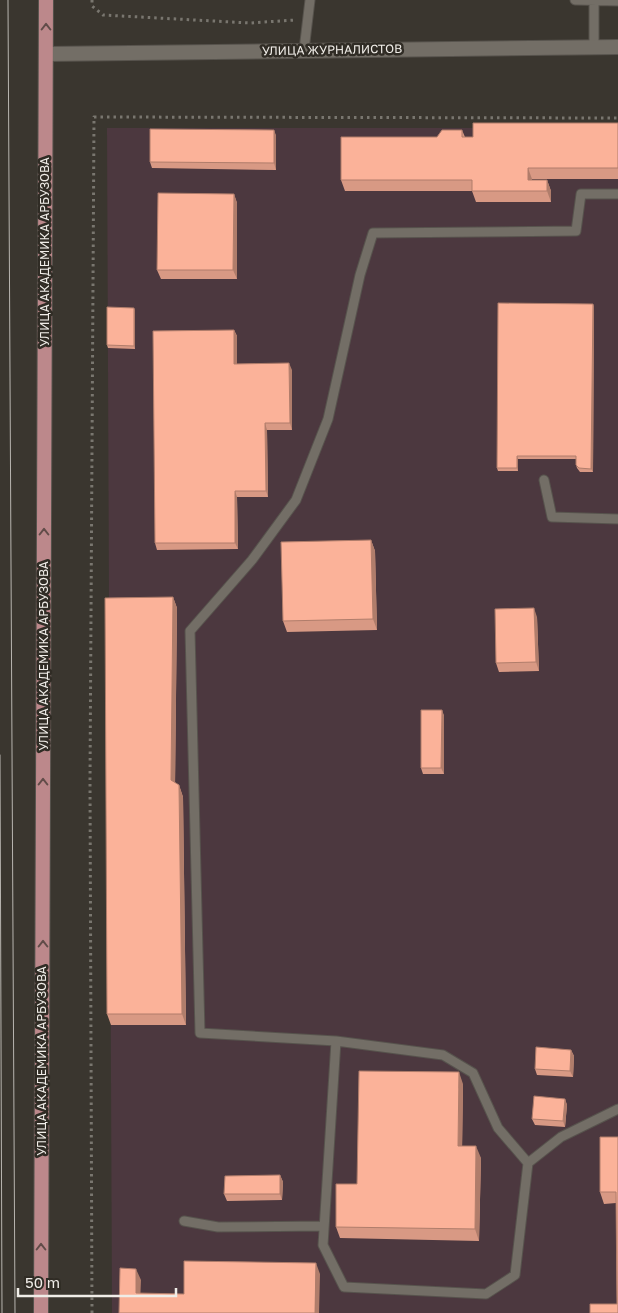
<svg xmlns="http://www.w3.org/2000/svg" width="618" height="1313" font-family="'Golos Text',sans-serif">
<rect width="100%" height="100%" fill="#3a362f"/>
<path fill="#4c383f" d="M107,128h511v1185h-506z"/>
<g fill="none" stroke-linecap="round" stroke-linejoin="round">
<g stroke="#57534d" stroke-width="11">
<path id="service" d="M575,0l43,1
M594,1v45
M304,50l6,-50
M618,194h-37l-5,37 -203,2 -13,42 -32,144 -32,81 -44,60 -62,71 10,402 136,8 -13,204 21,42 142,7 29,-19 13,-112 33,-26 57,-28
M544,480l8,37 66,2
M336,1041l107,14 30,18 25,55 30,35
M184,1221l34,6 106,-1"/>
</g>
<g stroke="#57534d" stroke-width="16">
<path id="tertiary" d="M46,54l572,-7"/>
</g>
<g stroke="#57534d" stroke-width="16">
<path id="primary" d="M41,1313l5,-1313"/>
</g>
<path stroke="#79766f" stroke-width="3" stroke-dasharray="2.5 4" stroke-linecap="butt" d="M92,0v6l11,9 147,8 45,-3
M92,1313l-2,-532 4,-664 524,1"/>
<use href="#service" stroke="#736e66" stroke-width="9"/>
<use href="#tertiary" stroke="#736e66" stroke-width="14"/>
<use href="#primary" stroke="#bc888b" stroke-width="14"/>
<path stroke="#b8b5b0" stroke-width="1" d="M8,0l7,1313
M0,755l2,558"/>
</g>
<path fill="#d89984" d="M618,123v56h-86v1h15l4,11v11h-75l-4,-11h-127l-4,-11 96,-43 25,-7 3,7h8z
M274,130l2,6v34l-124,-2 -2,-6z
M234,194l3,9v76h-76l-4,-9z
M593,304l1,3 -1,165h-13l-3,-4 -1,-3v-6h-58v12h-20l-1,-3z
M134,308l1,3v38l-27,-1 -1,-3z
M234,330l3,6v28l55,6v60h-25l1,67h-31l1,52 -81,1 -2,-7z
M371,540l4,11 2,79 -90,2 -4,-11z
M173,597l4,11 -2,175 4,2 4,12 3,228h-75l-4,-11z
M537,617l2,54 -40,1 -3,-9z
M442,710l2,6v58h-21l-2,-6z
M571,1050l3,6 -1,21 -36,-2 -2,-6z
M463,1084l-1,62 19,12 -2,83 -139,-3 -4,-11 21,-43z
M565,1099l2,6 -2,22 -30,-2 -3,-6z
M618,1137l-1,167 -1,-101 -12,1 -4,-12z
M280,1175l3,7 -1,18 -55,1 -3,-7z"/>
<path fill="#b07d6b" d="M274,130l2,6v34l-2,-7z
M528,168l4,11v12l-4,-11z
M547,180l4,11v11l-4,-11z
M234,194l3,9v76l-4,-9z
M593,304l1,3 -1,165 -2,-3z
M134,308l1,3v38l-1,-3z
M234,330l3,6v34l-3,-6z
M289,363l3,7v60l-2,-7z
M265,423l2,7 1,67 -2,-6z
M517,456l1,3v12l-1,-3z
M235,491l2,6 1,52 -3,-6z
M371,540l4,11 2,79 -4,-11z
M173,597l4,11 -2,184 -4,-12z
M534,608l3,9 2,54 -3,-9z
M442,710l2,6v58l-3,-6z
M179,785l4,12 3,228 -4,-11z
M571,1050l3,6 -1,21 -3,-6z
M459,1072l4,12 -1,73 -4,-11z
M565,1099l2,6 -2,22 -2,-6z
M476,1146l5,12 -2,83 -4,-12z
M280,1175l3,7 -1,18 -2,-6z
M316,1263l4,11 -1,39h-4z
M136,1269l5,11 -1,24 -4,-11z"/>
<path fill="#fbb299" stroke="#b07d6b" d="M473,123h145v45h-90v12h19v11h-75v-11h-131v-43h96l5,-7h20v7h11z
M150,129l124,1v33l-124,-1z
M158,193l76,1 -1,76h-76z
M498,303l95,1 -2,165 -12,-1 -3,-3v-9h-59v12h-20z
M107,307l27,1v38l-27,-1z
M234,330v34l55,-1 1,60h-25l1,68h-31v52h-80l-2,-212z
M371,540l2,79 -90,2 -2,-79z
M173,597l-2,183 8,5 3,229h-75l-2,-416z
M534,608l2,54 -40,1 -1,-54z
M421,710h21l-1,58h-20z
M536,1047l35,3 -1,21 -35,-2z
M359,1071l100,1 -1,74h18l-1,83 -139,-2v-43h21z
M534,1096l31,3 -2,22 -31,-2z
M600,1137h18v176h-28v-9h27l-1,-112h-16z
M280,1175v19h-56l1,-18z
M184,1261l132,2 -1,50h-196l1,-45 16,1v24l48,1z"/>
<defs><path id="oneway-chevron" d="M-2-3.5L2.5 0L-2 3.5" fill="none" stroke-width="1.6" stroke-linecap="round" stroke-linejoin="round" transform="scale(1.25)"/></defs>
<g stroke="#614c49">
<use href="#oneway-chevron" transform="translate(46 27) rotate(-90)"/>
<use href="#oneway-chevron" transform="translate(44 532) rotate(-90)"/>
<use href="#oneway-chevron" transform="translate(43 782) rotate(-90)"/>
<use href="#oneway-chevron" transform="translate(43 944) rotate(-90)"/>
<use href="#oneway-chevron" transform="translate(41 1247) rotate(-90)"/>
</g>
<g text-anchor="middle" stroke-width="5" stroke-linejoin="round" paint-order="stroke">
<g font-size="12" fill="#f0ede8" stroke="#302c25">
<text transform="translate(332 50) rotate(-1)" y="4">УЛИЦА ЖУРНАЛИСТОВ</text>
<text transform="translate(45 252) rotate(-90)" y="4">УЛИЦА АКАДЕМИКА АРБУЗОВА</text>
<text transform="translate(44 656) rotate(-90)" y="4">УЛИЦА АКАДЕМИКА АРБУЗОВА</text>
<text transform="translate(42 1061) rotate(-90)" y="4">УЛИЦА АКАДЕМИКА АРБУЗОВА</text>
</g>
</g>
<path d="M18 1288v8h158v-8" fill="none" stroke="#f0ede8" stroke-width="2.5"/>
<text x="25" y="1288" font-size="15" fill="#f0ede8" stroke="#302c25" stroke-width="4" paint-order="stroke">50 m</text>
</svg>
